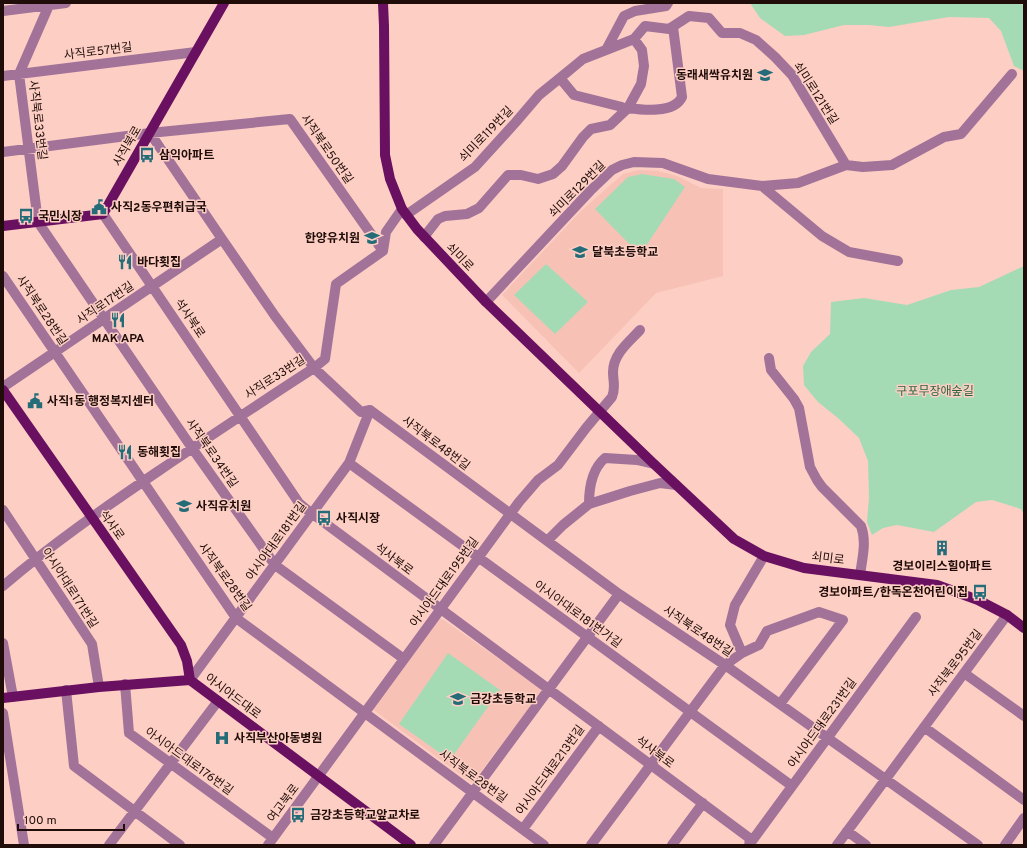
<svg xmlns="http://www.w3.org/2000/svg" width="1027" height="848" font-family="Overpass,'Noto Sans KR',sans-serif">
<rect width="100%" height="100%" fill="#fdcec3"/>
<path fill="#f7c1b5" d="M638,170l20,1 19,5 24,12 22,1v87l-67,17 -77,80 -77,-78 79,-84 42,-37z
M438,619h4l101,71 -71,93 -98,-73 -1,-2z"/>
<path fill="#a5dbb4" d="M750,3h267l7,2v66l-10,-5 -13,-35 -12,-13 -40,-1 -60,10 -20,-2h-25l-40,10 -19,1 -25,-18z
M642,174l32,5 11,8 -45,68 -45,-46 33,-32z
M546,264l42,38 -33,32 -41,-39z
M1024,266v249l-3,-6 -29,-9 -16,2 -42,30 -37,-7 -14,3 -11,7 -5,-13 2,-24 -1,-37 -9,-23 -21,-20 -20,-16 -14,-17 -1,-19 8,-14 19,-18 1,-32 33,-4 43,7 44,-15 28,-3z
M448,653l52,37 -50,70 -51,-36z"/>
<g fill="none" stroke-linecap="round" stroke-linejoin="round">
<path stroke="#a27299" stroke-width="10" d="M50,3l-31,71 19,148 154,226 83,117 129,94
M3,11l63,-8
M606,50l28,-11 11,-13 24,3 20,-13 20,2 13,15h18l16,7 19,17 17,18 54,90
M3,76l193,-24
M560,78l14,17 48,12 2,4
M628,108c14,2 46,6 54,-11l-9,-70
M150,133l72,106 53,77 39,52 47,44 9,-2 249,184 106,71 253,180
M3,152l147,-19 140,-14 93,132
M762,186l60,50 27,16 49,9
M103,214l196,289 7,6 442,328 3,8
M406,215l69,-48 40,-44 24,-28 21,-17 23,-19 23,-9 18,-34 11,-5 31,-5 2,-3
M424,237l14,-18 7,-3 22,-2 12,-6 29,-33h13l17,4 15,-5 9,-8 21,-29 8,-8 19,-4 18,-17 13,-24 3,-18 -2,-16 -8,-11
M3,276l233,342 308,227
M486,302l104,-111 22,-21 10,-5 12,-3 29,1 45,16 54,7 36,-3 48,-18 17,2 29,-2 52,-28 17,-3 51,-60
M769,358l2,12 23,29 5,9 11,59 7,13 5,7 39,39c6,16 1,33 -1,49
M3,387l219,-148
M349,463l443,323
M589,504c0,-17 3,-35 16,-46l32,2 17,4
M3,510l89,134 7,43
M547,541l16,-16 26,-21 41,-13 30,-8 16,2
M3,586c49,-42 101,-78 154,-114 52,-35 104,-70 157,-104l11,-9 11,-75 47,-33 3,-19 16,-23
M3,643l10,54
M742,653l-12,-28 5,-20 29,-49
M964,673l60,43
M190,680l159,-217 21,-53
M125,684l4,49 144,105
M66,690l8,76 106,79
M3,713l21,132
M924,727l100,73
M523,829l76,-103
M847,831l19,14
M109,845l109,-144
M268,845l251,-343 19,-22 20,-15 28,-37 26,-31c4,-9 1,-16 1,-25 0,-18 16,-30 27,-42
M434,845l185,-251
M591,845l134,-180 17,-12 17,-8 8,-14 52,-19 24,8 -63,84
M672,845l31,-42
M749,845l167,-228
M837,845l170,-230
M1005,845l19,-27"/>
<path stroke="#6a1061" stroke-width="10" d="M383,3l1,23 1,129 5,24 12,30 15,20 69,73 168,162 80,75 30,17 40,12 133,17 41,15 29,15 17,13
M3,226l100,-12 121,-211
M3,390l178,255 6,16 3,19
M3,698l96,-11 91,-7 221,165"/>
</g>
<defs>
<g id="school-bare" transform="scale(1.2)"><path d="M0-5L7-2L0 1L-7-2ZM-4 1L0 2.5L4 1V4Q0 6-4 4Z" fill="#256c79" stroke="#fdcec3" stroke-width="2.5" paint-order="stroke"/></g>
<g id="bus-bare" transform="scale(1.2)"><path d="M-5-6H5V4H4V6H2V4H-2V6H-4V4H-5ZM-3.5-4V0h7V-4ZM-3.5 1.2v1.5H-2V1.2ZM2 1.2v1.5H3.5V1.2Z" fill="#256c79" stroke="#fdcec3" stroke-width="2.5" paint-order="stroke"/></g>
<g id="civic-bare" transform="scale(1.2)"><path d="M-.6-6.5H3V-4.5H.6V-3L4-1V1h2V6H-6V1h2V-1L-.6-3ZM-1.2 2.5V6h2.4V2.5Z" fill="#256c79" stroke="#fdcec3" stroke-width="2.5" paint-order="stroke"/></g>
<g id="restaurant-bare" transform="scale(1.2)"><path d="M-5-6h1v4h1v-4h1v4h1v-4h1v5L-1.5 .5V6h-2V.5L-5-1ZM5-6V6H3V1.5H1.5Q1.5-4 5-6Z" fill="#256c79" stroke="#fdcec3" stroke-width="2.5" paint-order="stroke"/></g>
<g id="building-bare" transform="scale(1.2)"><path d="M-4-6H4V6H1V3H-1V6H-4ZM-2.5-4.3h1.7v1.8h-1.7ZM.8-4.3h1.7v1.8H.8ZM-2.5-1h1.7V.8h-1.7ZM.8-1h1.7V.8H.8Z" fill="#256c79" stroke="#fdcec3" stroke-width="2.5" paint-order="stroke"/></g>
<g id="hospital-bare" transform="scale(1.2)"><path d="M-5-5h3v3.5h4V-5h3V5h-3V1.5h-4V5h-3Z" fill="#256c79" stroke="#fdcec3" stroke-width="2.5" paint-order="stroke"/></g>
</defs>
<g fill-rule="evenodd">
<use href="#school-bare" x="765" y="75"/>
<use href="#bus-bare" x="147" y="155"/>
<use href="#civic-bare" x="99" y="207"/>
<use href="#bus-bare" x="26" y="216"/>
<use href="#school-bare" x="372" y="238"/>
<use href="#school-bare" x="580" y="252"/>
<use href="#restaurant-bare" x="125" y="262"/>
<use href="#restaurant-bare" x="118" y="320"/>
<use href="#civic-bare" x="35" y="401"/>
<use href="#restaurant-bare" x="125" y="452"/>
<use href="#school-bare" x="184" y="506"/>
<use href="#bus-bare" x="324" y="518"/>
<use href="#building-bare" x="942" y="548"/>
<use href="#bus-bare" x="980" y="592"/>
<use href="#school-bare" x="458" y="699"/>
<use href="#hospital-bare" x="222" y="738"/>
<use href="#bus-bare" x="298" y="815"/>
</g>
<g text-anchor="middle" stroke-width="3" stroke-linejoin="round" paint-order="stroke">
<g font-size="12" fill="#200d09" stroke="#fdcec3">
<text transform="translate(98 51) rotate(-7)" y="4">사직로57번길</text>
<text transform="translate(816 93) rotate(57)" y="4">쇠미로121번길</text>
<text transform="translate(38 120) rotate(83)" y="4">사직북로33번길</text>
<text transform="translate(486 134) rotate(-46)" y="4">쇠미로119번길</text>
<text transform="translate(127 146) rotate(-60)" y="4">사직북로</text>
<text transform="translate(327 149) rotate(55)" y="4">사직북로50번길</text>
<text transform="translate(577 189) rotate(-45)" y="4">쇠미로129번길</text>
<text transform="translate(460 257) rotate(46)" y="4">쇠미로</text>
<text transform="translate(105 303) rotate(-34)" y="4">사직로17번길</text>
<text transform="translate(42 310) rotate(56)" y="4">사직북로28번길</text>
<text transform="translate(190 318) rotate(56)" y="4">석사북로</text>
<text transform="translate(275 377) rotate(-33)" y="4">사직로33번길</text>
<text transform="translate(436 443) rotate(37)" y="4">사직북로48번길</text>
<text transform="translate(212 453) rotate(55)" y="4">사직북로34번길</text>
<text transform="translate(112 525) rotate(55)" y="4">석사로</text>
<text transform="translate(276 541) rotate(-54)" y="4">아시아대로181번길</text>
<text transform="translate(828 558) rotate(7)" y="4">쇠미로</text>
<text transform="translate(394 559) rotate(37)" y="4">석사북로</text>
<text transform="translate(225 577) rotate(54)" y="4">사직북로28번길</text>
<text transform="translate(444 582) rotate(-54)" y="4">아시아드대로195번길</text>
<text transform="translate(70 588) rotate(57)" y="4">아시아대로171번길</text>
<text transform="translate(578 614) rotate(36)" y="4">아시아대로181번가길</text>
<text transform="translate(698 631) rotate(34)" y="4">사직북로48번길</text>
<text transform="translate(955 663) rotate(-53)" y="4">사직북로95번길</text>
<text transform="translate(233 696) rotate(37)" y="4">아시아드대로</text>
<text transform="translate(822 723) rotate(-54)" y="4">아시아드대로231번길</text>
<text transform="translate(655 752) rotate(37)" y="4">석사북로</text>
<text transform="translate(189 761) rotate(36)" y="4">아시아드대로176번길</text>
<text transform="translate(550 770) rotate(-54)" y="4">아시아드대로213번길</text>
<text transform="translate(473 776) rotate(36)" y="4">사직북로28번길</text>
<text transform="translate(283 803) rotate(-53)" y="4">여고북로</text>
</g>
<g font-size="12" font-weight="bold" fill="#200d09" stroke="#fdcec3" text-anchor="start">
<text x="753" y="79" text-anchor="end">동래새싹유치원</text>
<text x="159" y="159">삼익아파트</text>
<text x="111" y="211">사직2동우편취급국</text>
<text x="38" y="220">국민시장</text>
<text x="360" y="242" text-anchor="end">한양유치원</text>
<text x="592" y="256">달북초등학교</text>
<text x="137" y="266">바다횟집</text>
<text x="118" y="342" text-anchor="middle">MAK APA</text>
<text x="47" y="405">사직1동 행정복지센터</text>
<text x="137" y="456">동해횟집</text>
<text x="196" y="510">사직유치원</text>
<text x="336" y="522">사직시장</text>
<text x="942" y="570" text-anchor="middle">경보이리스힐아파트</text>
<text x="968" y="596" text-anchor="end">경보아파트/한독온천어린이집</text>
<text x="470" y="703">금강초등학교</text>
<text x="234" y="742">사직부산아동병원</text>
<text x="310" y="819">금강초등학교앞교차로</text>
</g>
<g font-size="12" fill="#28643d" stroke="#fdcec3">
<text x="935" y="395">구포무장애숲길</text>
</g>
</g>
<rect width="1027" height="848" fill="none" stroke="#200d09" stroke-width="8"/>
<path d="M18 824v6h106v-6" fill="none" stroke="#200d09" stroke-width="2"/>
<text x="24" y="824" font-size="12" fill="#200d09" stroke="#fdcec3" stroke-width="3" paint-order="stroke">100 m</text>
</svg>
